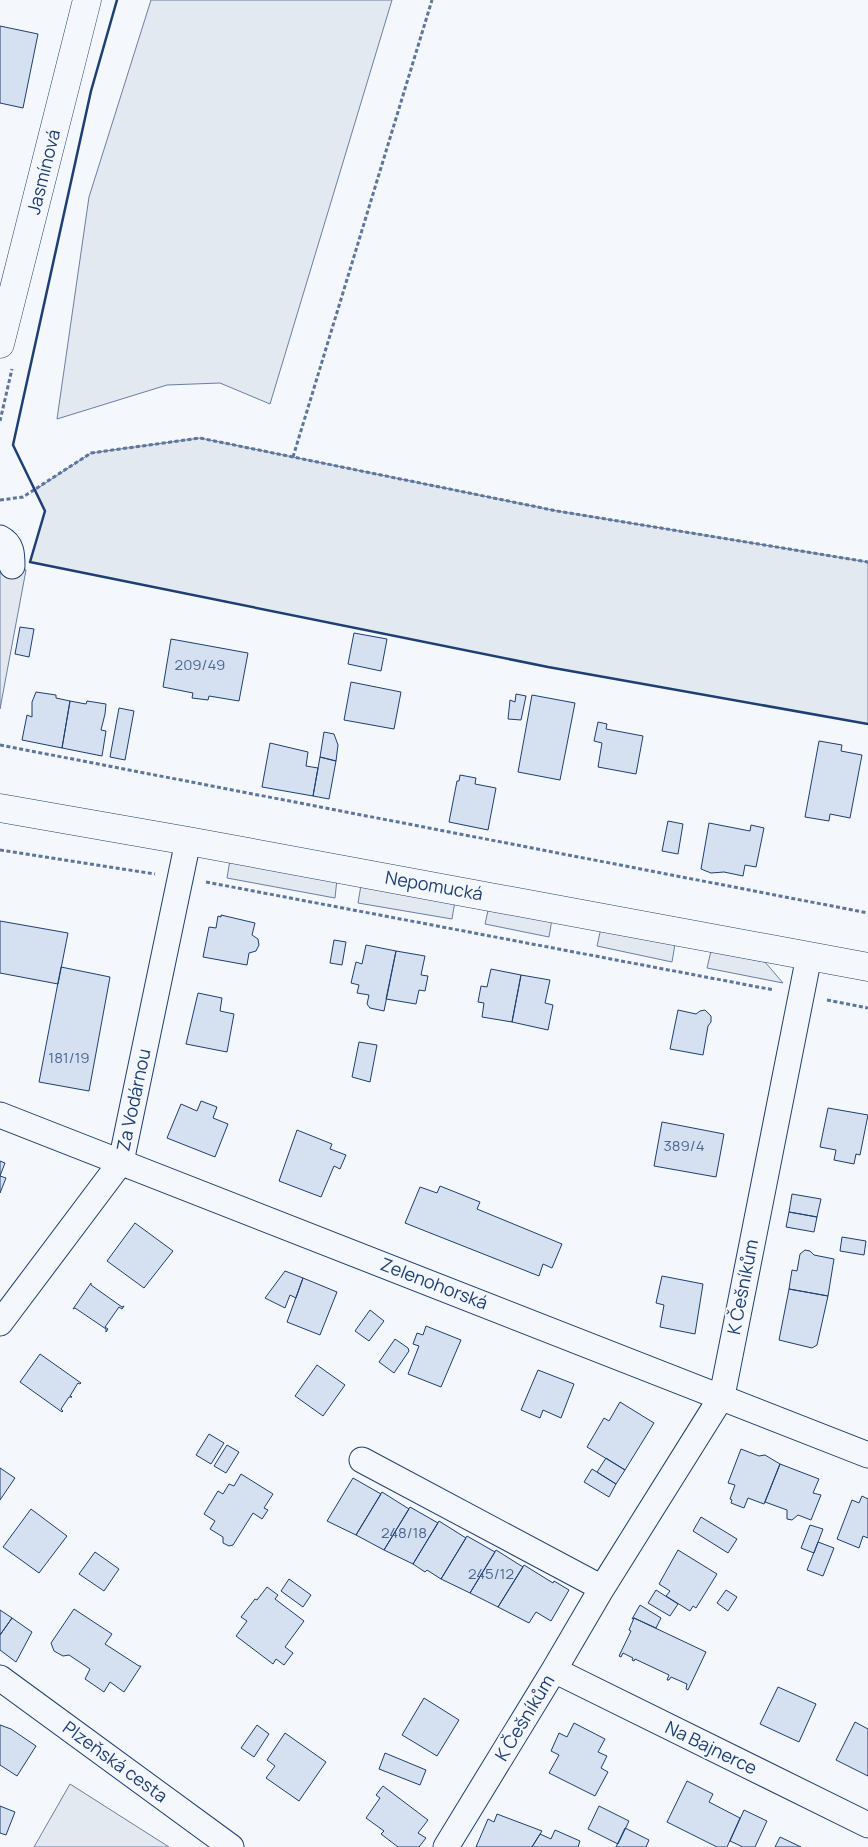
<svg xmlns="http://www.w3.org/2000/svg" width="868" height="1847" font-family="Manrope,sans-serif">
<rect width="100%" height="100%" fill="#f4f7fb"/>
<path fill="#e3e9f0" stroke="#687fa3" d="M151,0h241l-122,404 -50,-21 -53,2 -110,34 32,-222z
M200,438l357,73 311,51v162l-320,-57 -518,-105 15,-51 -10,-21 56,-37z
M230,860l107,19 -2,19 -108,-20z
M361,885l94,16 -3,18 -94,-16z
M489,906l63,13 -3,18 -64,-13z
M601,928l74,16 -3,18 -75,-16z
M711,951l54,11 18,21 -76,-15z
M70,1784l99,63h-135z"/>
<path fill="#e3e8f0" stroke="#687fa3" d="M0,563l26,7 -26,139z"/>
<path fill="#d5e0f0" stroke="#1d3f73" d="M0,26l38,8 -15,74 -23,-5z
M20,627l14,2 -5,28 -14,-3z
M354,633l33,6 -6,32 -33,-7z
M171,639l77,14 -9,48 -30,-5 -1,4 -16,-2 1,-5 -30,-6z
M351,682l50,10 -7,37 -50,-9z
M36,692l20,3v3l14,3 -8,47 -40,-8 5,-25 5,2v-15z
M516,694l10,2 -5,24 -13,-1 2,-19 5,2z
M532,695l43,8 -15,77 -42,-8z
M70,701l16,3 1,-3 19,3 -1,10 -4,16 5,1 -4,25 -40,-8z
M119,708l15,3 -9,49 -15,-3z
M598,722l9,2 -1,5 37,7 -7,38 -38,-7 4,-24 -8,-2z
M324,732l10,2 4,11 -2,16 -16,-4z
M819,741l23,4 -1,6 21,4 -12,63 -20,-4 -1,7 -24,-4z
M270,743l38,9 -2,14 12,2 -5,28 -51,-9z
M320,757l16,4 -7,38 -16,-3z
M460,775l16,3 -1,6 21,4 -8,42 -39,-8 8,-41h2z
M668,821l15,3 -5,30 -16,-3z
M709,823l41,8 1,-6 13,3 -8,39 -11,-2 -2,11 -19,-4 -13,1 -10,-4z
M221,915l34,8 -3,12 6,4 1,6 -3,6 -7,2 -2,12 -44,-8 6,-30 7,1 2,-12 3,1z
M0,921l68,12 -10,51 -58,-11z
M334,940l12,2 -4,23 -12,-2z
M366,945l30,6 -12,60 -14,-3 -3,-4 2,-9 -12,-2 2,-8 -8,-2 5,-21 6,2z
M396,951l29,5 -4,19 7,1 -3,15 -6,-1 -3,14 -30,-5z
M61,967l49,10 -21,114 -50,-9z
M491,969l30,6 -9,47 -30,-5 2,-14 -6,-1 3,-16 6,1z
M521,975l29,5 -5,23 8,2 -5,25 -36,-8z
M198,993l24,5 -2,13 14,3 -7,38 -41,-8z
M678,1010l18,4 4,-3 5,-1 6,6v6l-3,4 -5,29 -33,-6z
M359,1042l18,3 -7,37 -18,-5z
M201,1101l16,6 -4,11 15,6 -13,33 -48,-19 14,-34 16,7z
M828,1108l40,7 -8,40 -4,-1 -2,10 -20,-4 2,-10 -16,-3z
M662,1122l62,12 -8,43 -62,-11z
M297,1130l35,14 -2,5 16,6 -6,14 -6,-3 -13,31 -42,-16z
M0,1161l5,2 -5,13 6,2 -6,15z
M440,1186l40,16 -3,7 85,35 -10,24 -9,-4 -4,12 -134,-53 15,-36 17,6z
M792,1194l29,5 -4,18 -28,-5z
M789,1212l28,5 -3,15 -28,-5z
M135,1223l38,28 -29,37 -37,-27z
M842,1237l24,4 -2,14 -24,-4z
M805,1250l5,1 4,4 20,4 -6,37 -39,-7 3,-19 5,1 3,-17z
M285,1271l18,7 -7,20 -6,-3 -5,13 -20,-10z
M662,1276l41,8 -8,50 -35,-7 4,-22 -8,-2z
M303,1278l34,14 -17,43 -33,-13z
M91,1283v2l31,22 2,-1 -2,3 -3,-2 -14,20 3,2 -2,3v-3l-31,-21 -2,1z
M789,1289l39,7 -11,49 -5,3 -33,-8z
M370,1310l14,11 -15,20 -14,-10z
M426,1326l35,14 -20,47 -33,-13 11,-28 -6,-2 4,-11 6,2z
M395,1339l13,9 1,3 -15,22 -15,-11z
M40,1354l41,29 -1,1 -2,-1 -8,13 2,1h-3l-8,12 2,2 -1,1 -42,-30z
M317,1365l28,20 -22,31 -28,-20z
M538,1370l36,14 -13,34 -18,-8 -3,8 -19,-8z
M620,1402l34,21 -29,47 -38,-23 17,-29 5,3z
M209,1434l15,9 -13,21 -15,-9z
M227,1445l12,7 -13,21 -12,-7z
M741,1449l18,7 6,-1 15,9 -16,40 -16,-6 -4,10 -13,-5 1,-3 -2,-1 5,-14 -7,-2z
M606,1458l19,12 -9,14 -19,-12z
M780,1464l39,15 -6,14 8,2 -10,25 -13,-5 -6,5 -5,-1v-9l-22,-8z
M0,1468l15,10 -15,22z
M592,1469l24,15 -7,13 -25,-15z
M241,1474l32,20 -9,14 4,2 -6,9 -9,-6 -20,32 -4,1 -6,-3v-6l-13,-8 5,-8 -11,-7 14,-23 5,3 6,-10 5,2z
M353,1478l28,16 -25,41 -29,-14z
M382,1492l27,17 -25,41 -28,-15z
M862,1496l6,3v39l-5,-2 -4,12 -22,-9 15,-39 7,3z
M410,1507l28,16 -25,41 -29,-14z
M31,1509l36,27 -28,37 -36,-26z
M701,1517l36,22 -9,14 -35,-22z
M439,1521l27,17 -25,41 -14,-9 -2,2 -12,-8z
M810,1525l13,4 -9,24 -13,-5z
M467,1536l28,16 -25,41 -29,-14z
M818,1542l16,6 -11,28 -16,-6z
M496,1550l27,17 -25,40 -28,-14z
M678,1550l39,24 -21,34 -3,-2 -3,5 -24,-15 4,-5 -11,-7z
M95,1552l24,17 -15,22 -25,-17z
M524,1565l29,18 1,-2 15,9 -18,31 -15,-9 -7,11 -31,-16z
M289,1579l22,16 -8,12 -22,-16z
M267,1587l11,8 -3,4 29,22 -19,26 8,6 -9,12 -8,-6 -3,5 -37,-28 11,-15 -6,-4 14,-18 2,1z
M656,1590l22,14 -8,12 -22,-13z
M726,1590l11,7 -9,14 -11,-8z
M640,1605l21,13 -5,10 -22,-10 -2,1z
M74,1609l38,25 -7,10 34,22h2l-17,26 -14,-10 -6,10 -19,-13 5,-10 -21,-14 -6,1 -9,-5 -3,-8z
M0,1610l12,8 -12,17z
M12,1618l20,14 -16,30 -16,-12v-15z
M634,1618l72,34 -18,38 -2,-1 1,-5 -16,-7 -2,3h-2l2,-5 -34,-16 -1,2 -2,-1 1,-2 -10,-5 -2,4 -2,-1 12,-25 -2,-1z
M778,1687l38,17 -17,38 -39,-18z
M424,1698l35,22 -22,36 -35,-21z
M855,1722l13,7v47l-32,-16z
M574,1723l31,16 -7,13 9,4 -6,12 7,4 -13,24 -46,-23 10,-18 -8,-4 8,-18 8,4z
M0,1725l11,4 25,17 -19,30 -17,-11z
M257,1725l12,9 -15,23 -13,-9z
M285,1733l41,29 -27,39 -33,-23 9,-12 -8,-6z
M385,1753l41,17 -6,15 -41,-16z
M687,1781l26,13 -4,8 31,16 -13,29h-10l-50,-25z
M383,1786l45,34 -10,13 8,5 -7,9h-21l-17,-13 3,-3 -18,-13 14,-20 -4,-3z
M0,1806l15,6 -9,23 -6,-2z
M599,1806l30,15 -11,23 -30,-15z
M744,1810l23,11 -12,26h-12l-13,-6z
M497,1814l45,17 -10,16h-56l12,-28 6,3z
M625,1828l24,12 -3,7h-30z
M555,1830l25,11 -2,6h-46l8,-13 11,5z
M780,1837l21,10h-26z"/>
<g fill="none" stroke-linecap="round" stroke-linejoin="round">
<g stroke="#1d3f73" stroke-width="27">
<path id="street" d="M0,538c12,6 12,16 12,28
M0,1115l868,340
M0,1323l121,-161 67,-321
M362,1460l240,128
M554,1670l314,155
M0,1678l231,169
M446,1847l108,-177 48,-82 120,-192 87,-440"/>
</g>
<g stroke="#1d3f73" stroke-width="29">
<path id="secondary" d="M0,808l188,33 680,126"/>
</g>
<g stroke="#1d3f73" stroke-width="29">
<path id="primary" d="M0,344l87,-344"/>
</g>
<path stroke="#5e769c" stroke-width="3" stroke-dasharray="4 2.5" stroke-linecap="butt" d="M0,421l12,-52
M293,457l139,-457
M0,500l23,-3 68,-44 109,-15 357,73 311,51
M0,745l868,168
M0,850l155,24
M206,882l568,108
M827,1000l41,8"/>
<use href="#street" stroke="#f4f7fb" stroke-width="25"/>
<use href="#secondary" stroke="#f4f7fb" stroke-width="28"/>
<use href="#primary" stroke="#f4f7fb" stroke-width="28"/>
<path stroke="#1d3f73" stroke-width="2.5" d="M117,0l-26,91 -78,354 32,66 -15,51 518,105 320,57"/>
</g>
<g text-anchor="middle" stroke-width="4" stroke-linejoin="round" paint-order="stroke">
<g font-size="15" fill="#4b6792">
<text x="200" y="670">209/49</text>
<text x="69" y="1063">181/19</text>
<text x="684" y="1151">389/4</text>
<text x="404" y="1538">248/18</text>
<text x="491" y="1579">245/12</text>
</g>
<g font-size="18" fill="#1d3f73" stroke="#f4f7fb">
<text transform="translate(44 172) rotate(-76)" y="6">Jasmínová</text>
<text transform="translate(434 886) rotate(10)" y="6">Nepomucká</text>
<text transform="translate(134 1100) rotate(-78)" y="6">Za Vodárnou</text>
<text transform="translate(434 1284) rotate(21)" y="6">Zelenohorská</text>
<text transform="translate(743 1287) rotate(-79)" y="6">K Češníkům</text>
<text transform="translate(525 1718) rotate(-59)" y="6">K Češníkům</text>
<text transform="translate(711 1748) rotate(26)" y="6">Na Bajnerce</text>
<text transform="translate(115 1762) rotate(36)" y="6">Plzeňská cesta</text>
</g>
</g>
</svg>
